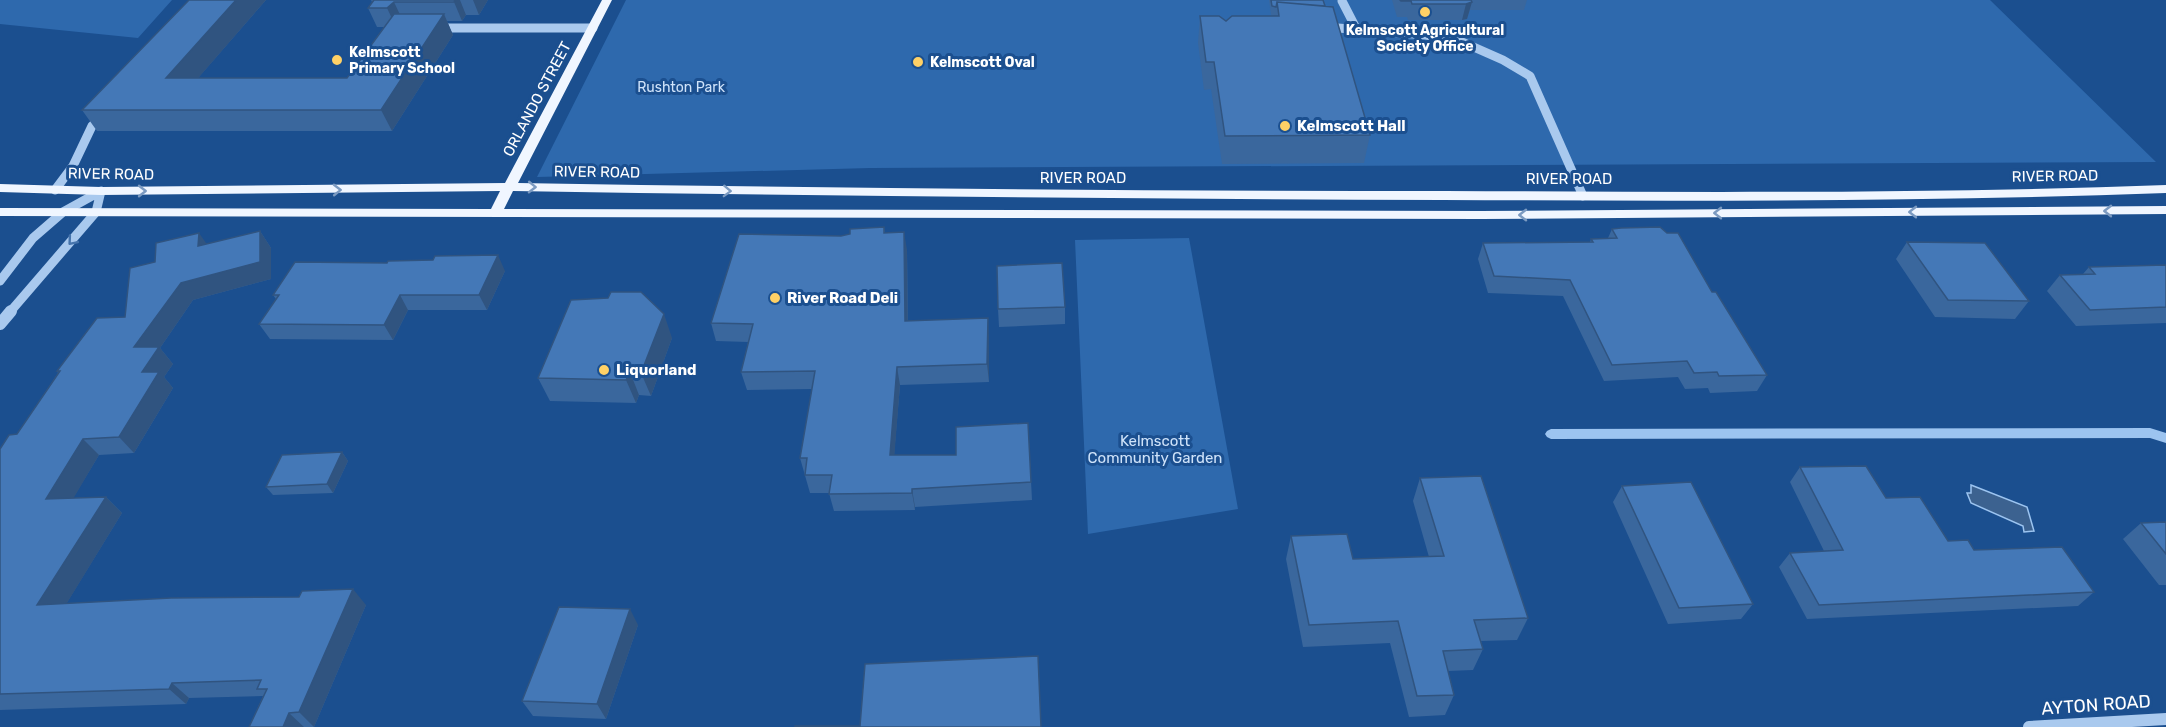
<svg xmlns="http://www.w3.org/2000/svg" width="2166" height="727" font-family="Rubik,sans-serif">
<rect width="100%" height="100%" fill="#1b4f8f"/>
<path fill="#2e69ad" d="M0,0h172l-34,38 -138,-14z
M626,0h1364l166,162 -1286,6 -333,9z
M1189,238l49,271 -150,25 -13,-294z"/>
<path fill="#3c6290" stroke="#9cc4f0" stroke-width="1.5" d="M1971,485l56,22 7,24 -10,1 -1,-6 -52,-23 -4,-10h4z"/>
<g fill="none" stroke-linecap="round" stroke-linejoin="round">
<path fill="#9cc4f0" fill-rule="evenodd" d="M2150,428l16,5v10l-16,-5 -599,1 -4,-2 -2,-3 2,-3 4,-2z"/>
<path stroke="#a9c9ee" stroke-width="9" d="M1342,1l15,29
M1325,27l101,8 34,6 43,19 27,16 53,120
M437,28h156
M55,190l18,-24 19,-40 11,-11
M0,281l33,-43 30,-26 38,-21
M10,312l86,-100 5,-21"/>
<path stroke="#a9c9ee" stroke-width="12" d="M0,324l11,-13
M2029,727l137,-8"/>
<path fill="#f0f6ff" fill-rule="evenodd" d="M602,0h10l-94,183c309,5 618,8 927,8 240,1 481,3 721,-6v8c-241,9 -482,8 -722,7 -311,-1 -620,-4 -931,-9l-9,18 977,2 685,-5v8l-685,5 -1481,-3v-8l491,1 9,-18 -399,4 -101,-3v-8l101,3 404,-4z"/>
</g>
<path fill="#3a679d" d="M189,0h77l-68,78h149l37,-51h-7l-9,-19 4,-6 -1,-2h117l-9,15h-13l-4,6h-15l6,14 -61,96h-295l-15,-21z
M1269,0h54l47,135 -6,28 -142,1 -11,-75 -7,1 -6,-47 2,-27 26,5 49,-5 -4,-1z
M1392,0h135l-3,10h-54l-3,9 -5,1h-54l-1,-3h-10z
M884,227l1,6 22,17 1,71 81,15v46l-89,3 -6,70h62l72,-32 4,77 -117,7v3l-81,1 -5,-18h-19l-10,-35 12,-69 -65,1 -6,-18 7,-30 -32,-1 -5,-18 130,-87z
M1612,229l100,63 55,83 -10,16 -47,2 -2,-5 -23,1 -7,-12 -74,4 -41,-85 -75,-3 -10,-34 5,-16 107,-1 1,-3 17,-1z
M260,231l11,17v31l-78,21 -33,48 13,16 -9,13 9,11 -39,65 -35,2 -26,43 33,-1 16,16 -56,91 300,1 -52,122h-65l14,-31 -74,2 -3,6 -186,6v-261l17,-15 41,-61 -1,-2 68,-54 82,-73z
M1907,242l122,59 -14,18 -80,-2 -39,-58z
M2166,265v58l-90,3 -29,-35 13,-16 23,-1 6,-7z
M505,271l-18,39h-79l-15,30 -123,-1 -11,-15 17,-25 -3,-4z
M1065,307v17l-66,3 -1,-18z
M672,338l-21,58 -12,-1 -3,8 -86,-2 -12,-23z
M342,452l6,9 -15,32 -60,2 -7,-8z
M1800,467l86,31 62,43 146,51 -16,14 -271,13 -28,-52 11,-14 34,-2 -34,-69z
M1420,478l108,140 -11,22 -36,1 2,8 -10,21 -25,1 6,24 -9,20 -36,2 -19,-74 -87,4 -17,-88 5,-23 62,23 76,-2 -16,-56z
M1622,486l131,118 -12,15 -73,5 -55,-122z
M2166,522v63h-7l-36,-46 18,-16z
M638,625l-32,94 -73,-3 -11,-15z"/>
<path fill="#305480" d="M236,0h30l-86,99 -14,-21z
M455,0h5l6,15 -4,6 -8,-19z
M473,0h15l-9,15z
M394,2l9,19 -7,6 -9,-19z
M1472,2l-5,17 -5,1 4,-16z
M444,14l9,21 -61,96 -11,-21z
M260,231l11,17v31l-78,21 -33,48 13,16 -9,13 9,11 -39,65 -15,-16 15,-90 47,-64z
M904,232l3,18 1,90 -3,-19z
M199,233l12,17 -13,-4z
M498,255l7,16 -18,39 -8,-15z
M400,295l8,15 -15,30 -9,-15z
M664,314l8,24 -21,58 -10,-23z
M988,318l1,18v46l-2,-18z
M897,367l3,18 -7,88 -3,-18z
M630,372l9,23 -3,8 -10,-23z
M83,439l16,16 -36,61 -17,-17z
M342,452l6,9 -15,32 -6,-9z
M912,489l3,18v3l-3,-17z
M106,497l16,16 -66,108 -19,-16z
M353,589l13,16 -52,122 -15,-15z
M630,609l8,16 -32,94 -9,-15z
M172,683l17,15 -3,6 -17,-15z
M289,713l15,14h-21z"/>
<path fill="#4478b7" stroke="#305480" stroke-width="1.5" d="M189,0h47l-70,78h181l47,-64h50l-63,96h-299z
M374,0h81l-1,2h-60l-7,6h-19z
M1271,0h52l2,6 -48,-4 -1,5 -4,-1z
M1400,0h71l1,2 -6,2h-54l-1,-3h-10z
M1277,2l56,5 37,128 -145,1 -11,-74h-8l-6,-46h19l7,5 6,-5h47z
M884,227v6l20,-1 1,89 83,-3 -1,46 -90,3 -7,88h66v-28l72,-4 3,59 -119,7v4l-83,1 3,-19h-27l2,-17h-7l15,-87 -74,1 12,-48 -42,-1 28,-89 102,2 9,-2v-5z
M1660,227l7,6h11l34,59h4l51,83 -48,1 -2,-4 -23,1 -7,-12 -75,4 -42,-85 -76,-4 -11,-33 110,-1 -2,-3 26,-1 -5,-9 9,-1z
M260,231v31l-79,21 -47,64h25l-17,25h17l-40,65 -36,2 -37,60 60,-2 -69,108 134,-7 128,-1 3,-6 51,-2 -54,123 -10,1 -6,14h-34l18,-38h-10l4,-9 -89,3 -3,6 -169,5v-245l9,-14 8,-1 43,-63h-3l40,-53 28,-1 5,-49 25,-6 1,-19 43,-10 -1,13z
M1907,242l78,1 44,58 -81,-1z
M498,255l-19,40h-79l-16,30 -125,-1 20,-29h-6l22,-33 92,1 1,-2 45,-1 2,-4z
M1062,263l3,44 -67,2 -1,-43z
M2166,265v42l-76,3 -30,-35 35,-1 -6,-7z
M611,292h30l23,22 -23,59 -11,-1 -4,8 -88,-2 33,-78 37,-2z
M342,452l-15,32 -61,3 16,-32z
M1866,466l20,32 34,-1 28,44 20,-1 6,10 88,-3 32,45 -275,13 -29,-52 53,-3 -43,-83z
M1481,476l47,142 -54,2 9,29 -40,2 11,44 -37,1 -19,-75 -89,4 -18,-89 56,-2 6,25 91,-3 -24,-78z
M1691,482l62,122 -74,4 -57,-122z
M2166,522v32l-25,-31z
M559,607l71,2 -33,95 -75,-3z
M1038,656l3,71h-246v-1h65l5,-62z"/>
<defs><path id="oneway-chevron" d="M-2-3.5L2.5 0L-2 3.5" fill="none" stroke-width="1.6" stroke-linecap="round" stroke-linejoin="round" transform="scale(1.5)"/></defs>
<g stroke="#7b9ac1">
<use href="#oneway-chevron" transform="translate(532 187) rotate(1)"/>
<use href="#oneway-chevron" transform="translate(337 190) rotate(-1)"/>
<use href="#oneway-chevron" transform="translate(142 191)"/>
<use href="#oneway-chevron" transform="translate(727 191) rotate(2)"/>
<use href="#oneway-chevron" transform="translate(2108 211) rotate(180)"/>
<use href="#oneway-chevron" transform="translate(1913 212) rotate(180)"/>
<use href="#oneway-chevron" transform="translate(1718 213) rotate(180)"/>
<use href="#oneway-chevron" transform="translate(1523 215) rotate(180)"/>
</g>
<use stroke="#4674ac" href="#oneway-chevron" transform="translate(72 241) rotate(130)"/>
<g fill="#ffd166" stroke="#1b4f8f" stroke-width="2">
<circle cx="1425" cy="12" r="6"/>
<circle cx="337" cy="60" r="6"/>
<circle cx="918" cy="62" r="6"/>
<circle cx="1285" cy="126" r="6"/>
<circle cx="775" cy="298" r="6"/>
<circle cx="604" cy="370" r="6"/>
</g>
<g text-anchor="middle" stroke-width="6" stroke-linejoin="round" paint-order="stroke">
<g font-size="14" font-weight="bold" fill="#fff" stroke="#1b4f8f" text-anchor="start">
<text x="1425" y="35" text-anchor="middle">Kelmscott Agricultural<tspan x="1425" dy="16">Society Office</tspan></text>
<text x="349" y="57">Kelmscott<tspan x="349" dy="16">Primary School</tspan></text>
<text x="930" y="67">Kelmscott Oval</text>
</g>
<g font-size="14" fill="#cfe3fa" stroke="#1b4f8f">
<text x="681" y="92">Rushton Park</text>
</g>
<g font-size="15" fill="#fff" stroke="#1b4f8f">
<text transform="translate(537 99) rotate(-62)" y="5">ORLANDO STREET</text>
<text transform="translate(597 172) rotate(1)" y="5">RIVER ROAD</text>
<text transform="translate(111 174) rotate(1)" y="5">RIVER ROAD</text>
<text transform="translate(2055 176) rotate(-1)" y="5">RIVER ROAD</text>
<text x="1083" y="183">RIVER ROAD</text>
<text x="1569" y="184">RIVER ROAD</text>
</g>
<g font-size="15" font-weight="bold" fill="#fff" stroke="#1b4f8f" text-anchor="start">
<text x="1297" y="131">Kelmscott Hall</text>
<text x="787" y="303">River Road Deli</text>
<text x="616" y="375">Liquorland</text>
</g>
<g font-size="15" fill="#cfe3fa" stroke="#1b4f8f">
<text x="1155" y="446">Kelmscott<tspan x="1155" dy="17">Community Garden</tspan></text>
</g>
<g font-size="18" fill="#fff" stroke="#1b4f8f">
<text transform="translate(2096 705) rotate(-4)" y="6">AYTON ROAD</text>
</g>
</g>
</svg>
